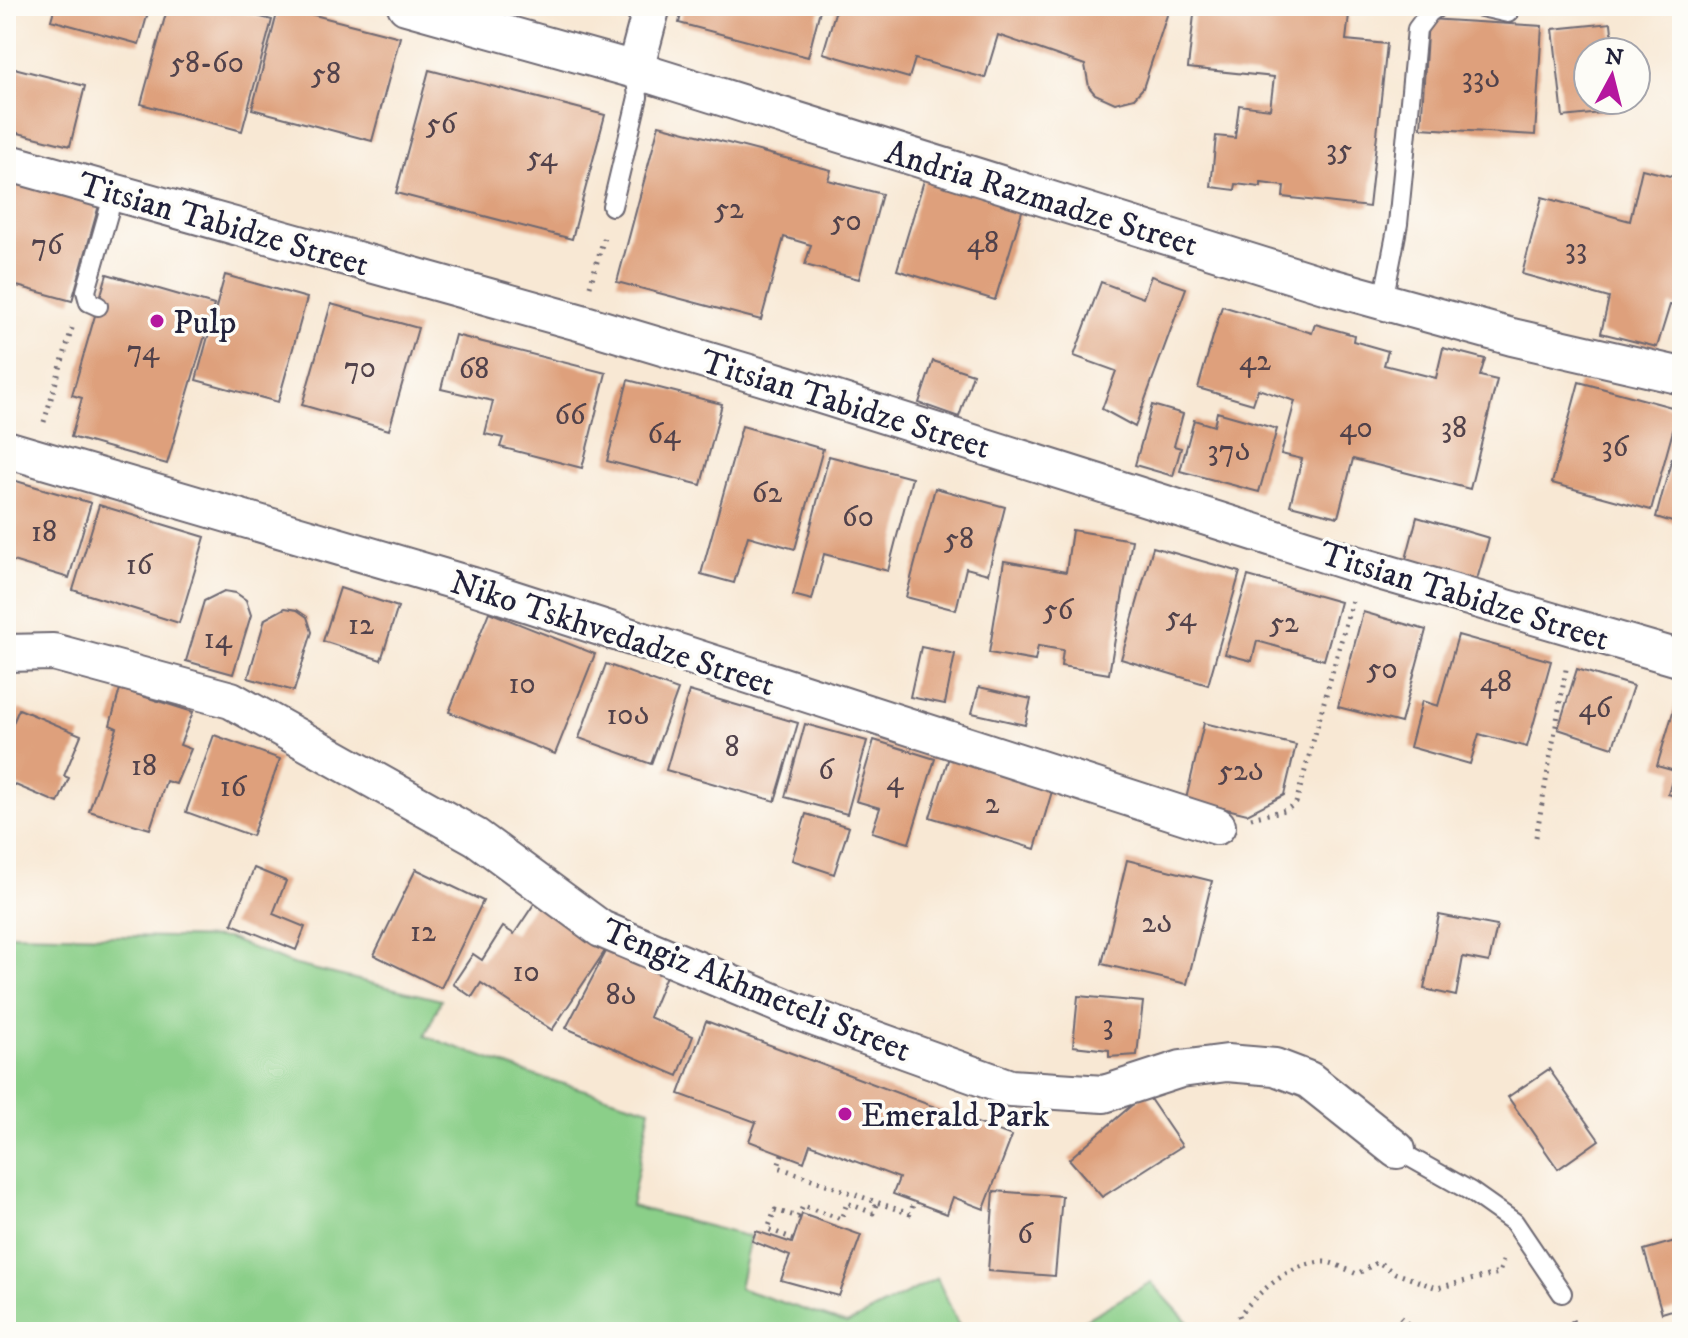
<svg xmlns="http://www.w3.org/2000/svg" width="1688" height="1338" font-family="'IM FELL DW Pica','Noto Serif Georgian',serif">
<rect width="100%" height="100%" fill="#fdfcf7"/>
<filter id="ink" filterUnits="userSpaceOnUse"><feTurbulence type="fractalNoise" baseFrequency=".0125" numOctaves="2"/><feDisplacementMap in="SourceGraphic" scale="16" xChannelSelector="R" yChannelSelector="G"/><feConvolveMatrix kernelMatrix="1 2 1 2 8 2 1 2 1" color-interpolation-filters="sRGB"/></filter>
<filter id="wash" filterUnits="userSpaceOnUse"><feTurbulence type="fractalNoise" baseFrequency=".006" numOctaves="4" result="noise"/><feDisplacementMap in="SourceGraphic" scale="32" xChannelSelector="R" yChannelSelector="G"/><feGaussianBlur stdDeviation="1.8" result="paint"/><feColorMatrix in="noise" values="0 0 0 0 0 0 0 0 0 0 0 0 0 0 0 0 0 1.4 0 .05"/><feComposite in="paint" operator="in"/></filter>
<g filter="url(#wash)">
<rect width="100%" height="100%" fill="#f8e8d4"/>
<path fill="#8bcf89" stroke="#567862" stroke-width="2" d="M6,934l221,4 65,26 149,36 -16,36 105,38 120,35 -19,97 119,31 -11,51 108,36 90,-46 25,54h-956z
M1151,1282l46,50h-134z"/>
<g id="blocks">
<path fill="#dea07b" d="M55,6h95l-11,38 -88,-24z
M168,6h52l52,14 -30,111 -101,-27z
M279,6l121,31 -28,104 -120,-32z
M683,6h138l-13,51 -129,-34z
M837,6h333l-27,82 -9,10 -19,5 -20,-9 -6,-7 -4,-22 -87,-30 -13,43 -70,-19 -6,19 -86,-25z
M1195,6h155l-4,34 41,4 -18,163 -86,-10 1,-11 -23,-3v4l-25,-3 -1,6 -24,-3 5,-51 19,2 4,-33 31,4 4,-32 -86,-9z
M1428,19l114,7 -7,109 -114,-7z
M1611,23l3,29h-26v48h31l1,11 -57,6 -10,-88z
M6,66l79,20 -15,60 -64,-16z
M429,70l176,45 -33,124 -176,-46z
M659,125l172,45 -3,10 54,14 -23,85 -54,-14 6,-20 -27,-8 -23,83 -144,-38z
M1642,169l40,10v129l-12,-3 -13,42 -56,-14 8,-35 -87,-24 20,-77 88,24z
M925,177l98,31 -28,92 -98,-30z
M6,179l93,26 -27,96 -66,-18z
M107,274l107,31 -47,159 -96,-27 11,-39 -10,-3z
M225,275l82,23 -29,104 -82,-22z
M1151,276l35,12 -51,139 -33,-18 14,-38 -42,-15 27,-74 42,16z
M331,304l87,24 -29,102 -87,-25z
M1222,306l90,27 3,-9 39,11 -1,6 35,10 -4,14 52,13 7,-30 42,11 -5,17 17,4 -27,109 -117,-30 -15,58 -48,-12 12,-46 -21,-5 14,-53 -37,-12 -5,15 -55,-16z
M455,335l151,38 -24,95 -82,-21 3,-9 -18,-4 8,-33 -52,-12z
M933,361l40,13 -14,43 -40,-14z
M628,380l94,24 -21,81 -94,-24z
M1579,382l100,27 -28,101 -99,-27z
M1152,405l31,9 -9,32 7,2 -8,28 -38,-11z
M1217,412l60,17 -18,63 -79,-21 14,-51 20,6z
M742,426l81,23 -28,100 -47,-13 -14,47 -33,-9z
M829,456l83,22 -24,93 -64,-17 -12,46 -19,-5z
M1672,458l10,2v65l-26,-8z
M6,478l85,25 -22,75 -63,-19z
M935,488l70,19 -17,67 -22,-6 -10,42 -50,-13z
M99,505l106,32 -26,86 -106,-33z
M1417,517l72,21 -13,45 -71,-20z
M1072,530l60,10 -23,134 -48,-8 2,-16 -25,-4 -3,15 -46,-8 15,-92 62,11z
M1153,547l87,25 -32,113 -87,-26z
M1248,576l92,26 -16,58 -67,-19 -5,20 -27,-7z
M340,588l58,19 -17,53 -58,-19z
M224,591l12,2 10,7 5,15 -18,59 -47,-13 18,-60z
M285,608l12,2 10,7 5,15 -18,59 -46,-13 17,-59z
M489,612l106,42 -40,100 -106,-42z
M1363,612l63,18 -25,93 -63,-16z
M1458,635l93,26 -24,86 -48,-13 -9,30 -60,-17 12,-46 16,5z
M921,647l34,7 -10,50 -35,-7z
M606,664l72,26 -27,74 -72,-26z
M1577,669l56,17 -20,61 -55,-18z
M979,687l52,12 -6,26 -53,-12z
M120,689l73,23 -13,33 11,4 -15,35 -10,-3 -16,48 -61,-18 28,-83 -7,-3z
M689,691l109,32 -23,78 -109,-31z
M1676,702l6,1v95l-14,-4 7,-23 -18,-5z
M19,709l62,26 -17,41 5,2 -11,25 -52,-22v-42z
M1204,723l92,22 -12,50 -37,19 -61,-15z
M805,724l62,17 -20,73 -62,-17z
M214,735l66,24 -28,77 -66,-24z
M874,740l61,19 -26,84 -37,-11 8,-24 -24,-7z
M949,757l104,31 -18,61 -105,-32z
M806,814l43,13 -15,47 -42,-14z
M1127,860l85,21 -25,103 -85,-20z
M254,868l32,13 -13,33 32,13 -9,23 -64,-26z
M416,869l67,32 -42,87 -67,-33z
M540,895l71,47 -59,88 -71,-47 -9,14 -19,-13 20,-30 9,6 21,-33 11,7z
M1439,915l58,11 -8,36 -26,-5 -7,39 -32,-7z
M611,942l57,29 -19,46 44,19 -15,40 -112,-48z
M1078,996l65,6 -6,53 -28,2v-7l-36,-4z
M706,1021l306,115 -28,73 -31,-12 -6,17 -54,-20 6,-16 -89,-34 -6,18 -55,-21 7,-19 -77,-28z
M1549,1069l50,71 -41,29 -50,-72z
M1146,1093l36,53 -80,51 -33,-38z
M994,1191l68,5 -7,80 -67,-5z
M802,1214l59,21 -22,61 -58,-16 9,-24 -38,-15 4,-10 36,12z
M1682,1239v68l-20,6 -18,-63z"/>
</g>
</g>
<g filter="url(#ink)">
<use href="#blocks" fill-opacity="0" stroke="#6d6771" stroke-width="2"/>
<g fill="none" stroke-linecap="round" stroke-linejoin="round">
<g stroke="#6d6771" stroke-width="22">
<path id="lane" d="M1477,6l31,7
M612,206l26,-109 -3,-27
M1383,301l15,-77 19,-195 12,-16 10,-7
M98,306l-9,-4 -3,-11 28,-98
M1397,1150l73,41 44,31 48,71"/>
</g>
<g stroke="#6d6771" stroke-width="40">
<path id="street" d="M406,6l229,64 689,215 188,52 170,39
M635,70l17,-64
M6,162l576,161 204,61 576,182 320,93
M6,449l467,137 744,240
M6,653l47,-1 178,48 245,137 125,92 192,81 217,78 94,6 77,-25 46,-6 48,4 34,13 88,70"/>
</g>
<path stroke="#6d6771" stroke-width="5" stroke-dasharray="2 6" stroke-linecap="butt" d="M590,286l15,-52
M44,422l29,-97
M1251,818l35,-8 10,-7 56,-202
M1536,837l31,-173
M782,1154l-4,13 132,47 4,-12
M794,1239l-26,-10 7,-19 23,7 5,-11 38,13 6,-16 26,10 4,-11
M1400,1317l17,15
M1572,1320l5,12
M1245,1332l-6,-17c21,-24 49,-50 83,-53 10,-1 25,8 35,12l21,-12 17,11 42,15 62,-15 4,-12"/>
<use href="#lane" stroke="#fff" stroke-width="18"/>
<use href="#street" stroke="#fff" stroke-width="36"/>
</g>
</g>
<g fill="#b5179e" stroke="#fdfcf7" stroke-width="3">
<circle cx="157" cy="321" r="8"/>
<circle cx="845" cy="1114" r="8"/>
</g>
<g text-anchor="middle" stroke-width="7" stroke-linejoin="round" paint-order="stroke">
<g font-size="30" fill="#51424b">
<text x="207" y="72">58-60</text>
<text x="326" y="83">58</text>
<text x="1481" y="87">33ა</text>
<text x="441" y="133">56</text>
<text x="1339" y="159">35</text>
<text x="542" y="166">54</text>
<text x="729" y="218">52</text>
<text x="846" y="230">50</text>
<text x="983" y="252">48</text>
<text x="47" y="254">76</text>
<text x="1576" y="258">33</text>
<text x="143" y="360">74</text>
<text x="1255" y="370">42</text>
<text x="360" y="377">70</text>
<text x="474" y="378">68</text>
<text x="570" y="424">66</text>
<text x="1356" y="437">40</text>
<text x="1454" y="437">38</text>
<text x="664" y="443">64</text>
<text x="1615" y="456">36</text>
<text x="1229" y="460">37ა</text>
<text x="767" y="502">62</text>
<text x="858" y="526">60</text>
<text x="44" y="541">18</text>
<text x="959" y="548">58</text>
<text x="139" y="574">16</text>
<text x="1058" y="619">56</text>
<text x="1181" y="626">54</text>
<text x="1284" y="632">52</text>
<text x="361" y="634">12</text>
<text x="218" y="648">14</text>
<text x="1382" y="678">50</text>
<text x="1496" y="691">48</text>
<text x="522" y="693">10</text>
<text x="1595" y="717">46</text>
<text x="628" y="724">10ა</text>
<text x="732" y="756">8</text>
<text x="144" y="775">18</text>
<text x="826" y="779">6</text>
<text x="1241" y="780">52ა</text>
<text x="895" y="790">4</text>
<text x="233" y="796">16</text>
<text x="992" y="813">2</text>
<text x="1157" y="932">2ა</text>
<text x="423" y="941">12</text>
<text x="526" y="981">10</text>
<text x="621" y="1004">8ა</text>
<text x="1108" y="1034">3</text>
<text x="1025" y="1243">6</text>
</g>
<g font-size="34" fill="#22223b" stroke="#fdfcf7">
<text transform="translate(1042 197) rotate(17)" y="12">Andria Razmadze Street</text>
<text transform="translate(224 223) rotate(16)" y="12">Titsian Tabidze Street</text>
<text transform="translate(846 403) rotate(17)" y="12">Titsian Tabidze Street</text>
<text transform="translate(1465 595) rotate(17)" y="12">Titsian Tabidze Street</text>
<text transform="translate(613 632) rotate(18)" y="12">Niko Tskhvedadze Street</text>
<text transform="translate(757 989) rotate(22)" y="12">Tengiz Akhmeteli Street</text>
</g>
<g font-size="34" fill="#22223b" stroke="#fdfcf7" text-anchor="start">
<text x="173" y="333">Pulp</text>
<text x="861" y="1126">Emerald Park</text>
</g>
</g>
<rect width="1688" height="1338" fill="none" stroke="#fdfcf7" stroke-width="32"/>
<g transform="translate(1612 76) rotate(7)"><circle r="38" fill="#fdfcf7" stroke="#a5a5ac" stroke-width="2"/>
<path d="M0-6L14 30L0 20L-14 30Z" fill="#b5179e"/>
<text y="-12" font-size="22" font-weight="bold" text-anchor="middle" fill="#22223b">N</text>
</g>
</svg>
